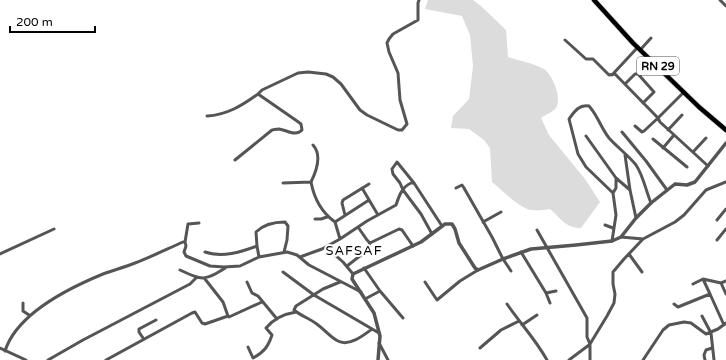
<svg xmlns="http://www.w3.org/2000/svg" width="726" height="360" font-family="'Varela Round',sans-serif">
<rect width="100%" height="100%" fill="#fff"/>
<path fill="#dcdcdc" d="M428,0h45l9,7 24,23 2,27c12,4 25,6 36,12 9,6 18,29 12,39 -3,4 -11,7 -15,10l8,17 36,44 15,23 -19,26c-16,0 -20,-10 -31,-19 -6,1 -12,2 -19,1 -12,-2 -29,-20 -39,-28l-2,-34 -6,-8 -15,-11 -18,-1 2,-12 16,-17 4,-33 -3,-31 -8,-19 -37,-7z"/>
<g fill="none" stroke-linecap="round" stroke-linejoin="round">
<g stroke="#dbdbdb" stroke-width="6">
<path id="primary" d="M594,0l39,43 66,64 27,23"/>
</g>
<path stroke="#555" stroke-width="3" d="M720,0l6,6
M565,40l21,19h7l16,16 6,-1 43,44 26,-26
M641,49l10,-11
M612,75l26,-28
M625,84l10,-10h3l16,18 -11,11
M207,116c20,-1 36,-11 51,-22
M635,126l7,6 2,-1 14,-13 2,4 48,44
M668,130l14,-15
M622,132l24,29 21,29
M586,136l30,42 14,12
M653,139l34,28
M313,145c9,10 3,27 -2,37 3,16 10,30 24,40l5,17
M663,148l11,-13
M693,152l13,-14
M625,155l5,35 6,28
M235,160l37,-30c0,0 6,-1 7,-1 8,1 16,8 23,1l-1,-6 -4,-3 -39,-27 4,-4 36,-17 10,-1 18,2 7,3 8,7 19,26 7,5 31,15h4l5,-6 -7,-24 -2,-27 -9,-21 -2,-9 2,-4 4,-5 25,-14v-17l1,-3
M283,183l28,-1
M414,183l-17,-21 -5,7 1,5 7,9 3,7 18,24 11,20
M362,188l16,27
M456,188l6,-3 2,3 28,49 11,22 8,12
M613,193l3,-5v-10
M345,215l-3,-12 1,-3 26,-16
M315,219h6l6,-2
M717,220l9,-11
M335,222l34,-22
M483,222l18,-10
M605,225l8,3
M358,227l9,13 3,3 29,-14 3,1 11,16
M537,230l50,88v19l3,7v16
M621,237l22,2
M717,240l9,-11
M612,241l4,-26 -3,-22 -27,-26 -8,-13 -9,-35c5,-7 10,-15 20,-13 9,10 12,22 20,32 8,9 20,18 27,27 7,10 10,26 15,38
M185,242l3,-18 11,-1
M257,246l2,11
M326,247l17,15 10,12
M205,252c17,6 36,0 52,-6l-1,-14c8,-8 19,-10 29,-10l3,4 -1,14 -3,12
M521,252l25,41 10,-2
M0,254l54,-25
M629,254l13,18
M300,257l22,-8 18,-10 27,-18 29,-16c3,-9 6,-18 15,-22h3l28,43
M347,266l18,-14 5,-9
M364,268l16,23 -15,8
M180,270c24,11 24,11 47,-3
M283,272l31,23 65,38
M205,279l18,23 5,14
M703,279l7,15
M247,282l5,11 6,3 19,23
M340,282l-17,7 -27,17 -2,4c7,6 17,9 24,15 7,5 12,12 20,16 11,6 26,-6 34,-12
M425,282l12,18 23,-19 18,-11
M721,283l5,11
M693,284l10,-5 18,4 5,-2
M380,291l23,27
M546,293l4,10
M23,303v8l6,4
M507,304c13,19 29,36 40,56
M674,304l4,3 32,-13 14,31
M702,316l9,17 3,27
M522,325l15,-10
M143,338l-4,-6v-3l17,-9
M379,343l9,17
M590,344l17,-28 7,-13 1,-9 -2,-10v-12l11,-13 19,-20 32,-17 9,-7 22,-25 20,-8
M248,347l5,11c11,-6 15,-11 19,-23l-6,-7c8,-10 18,-14 30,-16
M0,348l26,12
M480,348l21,-18 18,-9
M5,351c12,-38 64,-63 98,-77 11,-4 22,-7 32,-11 16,-6 32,-14 48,-21h2l1,4 -2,6 2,4 24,10 14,1 16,-1 19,-9 28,-5 10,3 12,10 52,27
M48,360l35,-20 107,-56 6,-6
M106,360l86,-47 3,-1 7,11 3,1 23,-8 1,1 33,-15
M569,360l20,-15
M643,360l20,-30 6,-5 15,-3 7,1 15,11 12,-5 8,-6
M705,360l-1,-5 2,-5 6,-2"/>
<path stroke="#555" stroke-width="3.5" d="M378,360l2,-24 -6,-23 -22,-34 1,-5 68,-32 24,-18h7l3,5 4,14 16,25 3,2 25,-11 28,-10 45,-4 36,-4 9,-4 15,-19 15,-15 24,-19 12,1 8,-3 31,-39"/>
<use href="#primary" stroke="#000" stroke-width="4.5"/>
</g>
<g text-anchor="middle" stroke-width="4" stroke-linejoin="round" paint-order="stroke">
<rect fill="#fff" stroke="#4c4c4c" stroke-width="1" x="637" y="57" width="42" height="18" rx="3"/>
<g font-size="11" font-weight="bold" fill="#000">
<text x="658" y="70">RN 29</text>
</g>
<g font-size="13" letter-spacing="1" fill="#000" stroke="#fff">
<text x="354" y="255">SAFSAF</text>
</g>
</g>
<path d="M10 26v6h85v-6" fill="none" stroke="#000000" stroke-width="2"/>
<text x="16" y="26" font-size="12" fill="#000000" stroke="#ffffff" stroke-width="3" paint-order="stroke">200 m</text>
</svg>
